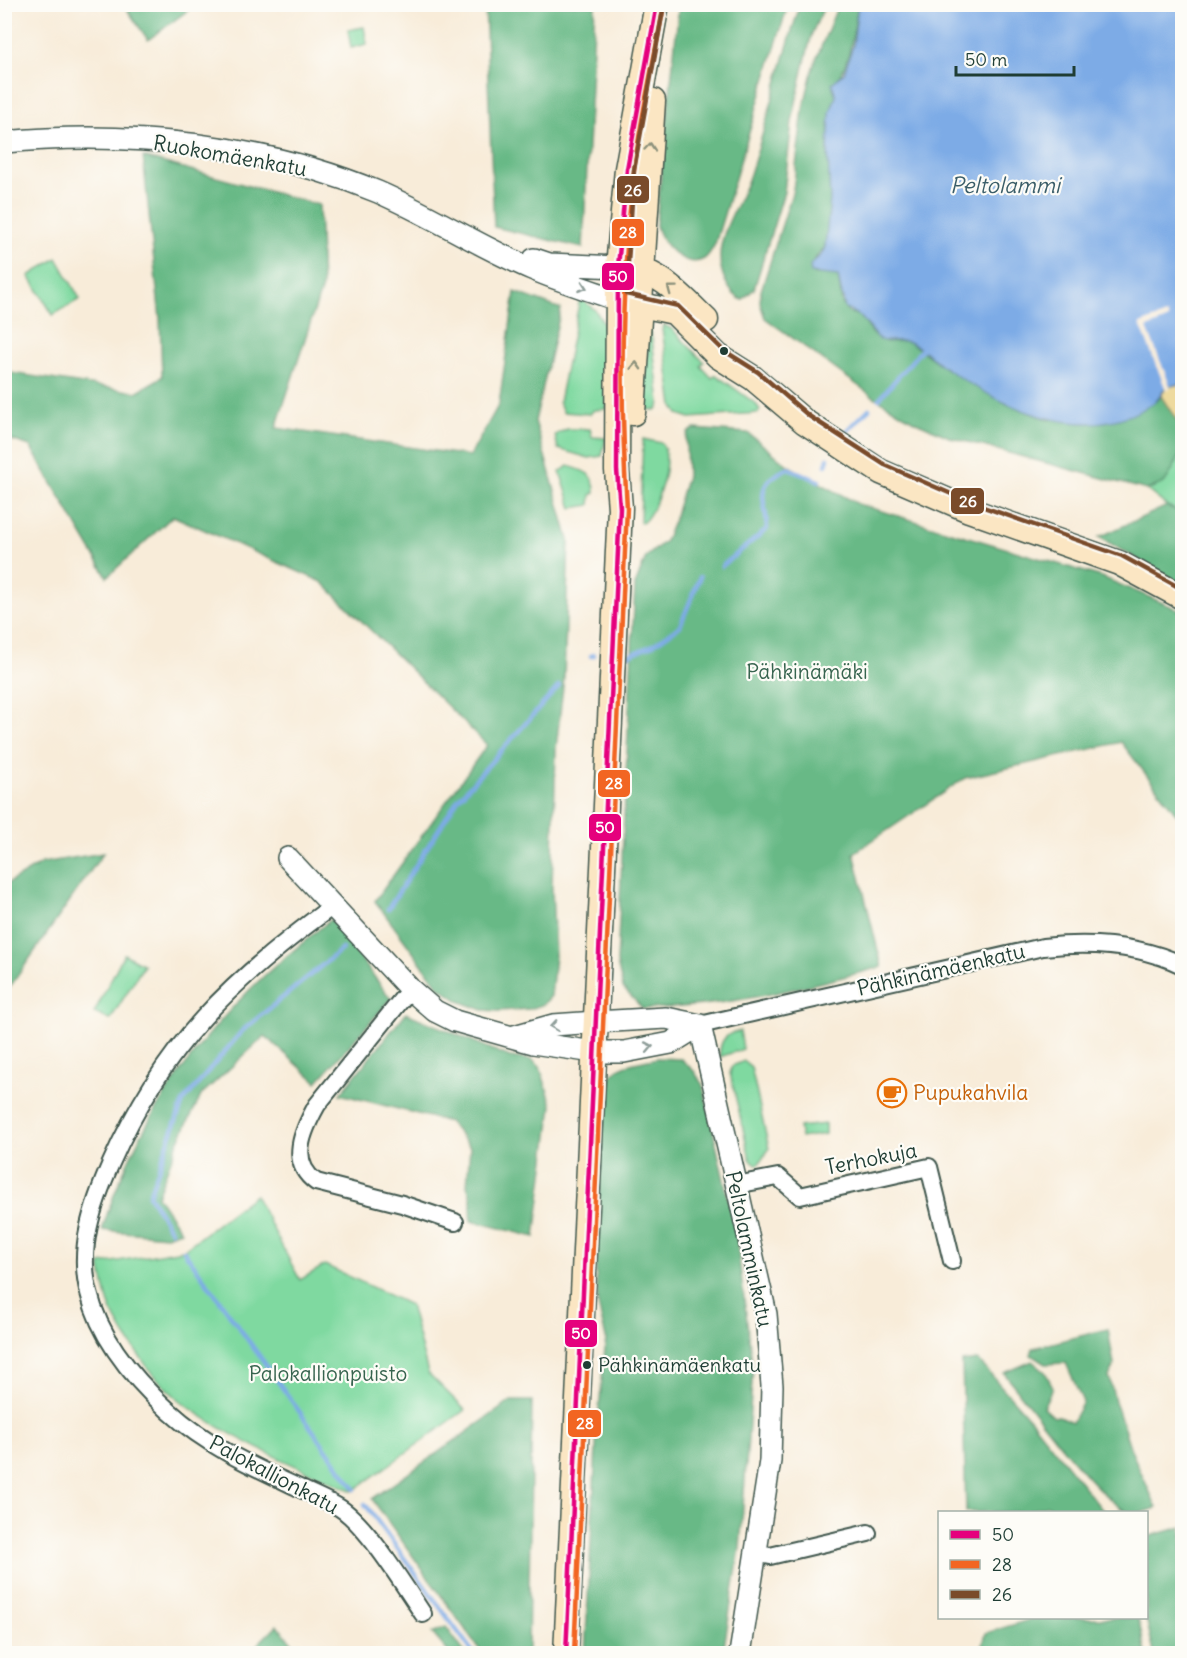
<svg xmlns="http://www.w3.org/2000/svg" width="1187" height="1658" font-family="Delius,sans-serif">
<rect width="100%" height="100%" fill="#fdfcf7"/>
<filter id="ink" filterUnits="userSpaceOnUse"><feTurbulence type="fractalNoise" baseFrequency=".0167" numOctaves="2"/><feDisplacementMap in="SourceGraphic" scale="12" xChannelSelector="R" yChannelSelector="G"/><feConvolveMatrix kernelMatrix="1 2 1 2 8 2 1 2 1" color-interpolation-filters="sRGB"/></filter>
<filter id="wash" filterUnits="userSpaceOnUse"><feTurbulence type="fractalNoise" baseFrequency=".008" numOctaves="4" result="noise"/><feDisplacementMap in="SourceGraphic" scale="24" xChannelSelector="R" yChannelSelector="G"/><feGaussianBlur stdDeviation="1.35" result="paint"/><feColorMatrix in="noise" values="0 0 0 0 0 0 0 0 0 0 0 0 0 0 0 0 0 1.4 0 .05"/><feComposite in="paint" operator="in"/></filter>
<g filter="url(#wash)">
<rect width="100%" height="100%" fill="#f8ecd9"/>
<path fill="#7fd9a0" stroke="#4f8b6a" stroke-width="1.5" d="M364,27l3,17 -16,4 -3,-18z
M57,258l23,41 -27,16 -24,-39z
M580,298l15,12 8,12 4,87 -13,1 -4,4 -27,-2 -4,-10z
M664,325l8,4 32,33 -3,4 11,12 4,-3 40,29 4,6 -2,3 -68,5 -12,-4 -5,-8 -11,-77z
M649,330l3,9 8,63 -1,5 -2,3 -15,-1z
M1182,384v129l-15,-7 -20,-16 8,-2c31,-44 32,-45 6,-92z
M567,429h23l2,8 14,1 -4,18 -13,2 -31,-9 -3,-14z
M643,439l18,4c14,13 -5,71 -19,80l-2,-1z
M568,466c17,5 27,7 27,27l-4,2 -1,10 -18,3 -12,-36z
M124,954l20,11 -34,55 -16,-7z
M740,1031l3,18 -23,8c-1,-14 5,-24 20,-26z
M744,1061l7,6 18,82 -11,16 -8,-6 -20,-86 2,-7z
M825,1124v10l-24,4 -2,-11z
M255,1195l45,85 25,-15 85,40 18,68 37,37 -112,81c-56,-24 -131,-55 -177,-94 -24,-20 -52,-60 -65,-88 -6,-13 -8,-31 -11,-45l83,-14z"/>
<path fill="#67b986" stroke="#437b5d" stroke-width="1.5" d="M124,5h71l-47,35z
M485,5h110l-12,243 -89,-21z
M679,5h109l-73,239c-3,5 -6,12 -11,15 -19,11 -45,-16 -48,-34z
M800,5h25l-13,28 -9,37 -11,51 -8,71 -30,97 -12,11c-14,-7 -22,-27 -22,-43 0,-26 19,-53 28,-77 20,-58 33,-117 52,-175z
M838,5h20c-6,30 -6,56 -25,82l3,9 -6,18 -2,36 2,50 -5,47 -11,13v15l16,-2 8,3 4,27 6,9 12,4 13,18 13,8 22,-1 36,26 65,38 40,15 109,-20 3,-4c5,9 18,25 20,32 6,19 -7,41 -17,55l-17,7 -198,-53 -37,-17 -41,-25 -106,-77 -5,-15 1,-12 32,-101 10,-80 10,-43z
M143,157l176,48 3,82 -46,141 194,28 29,-52 16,-112 46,17 -26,112 34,119 -5,138 -8,71 -4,139 3,68 -4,40 -7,8 -14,5 -32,2 -15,-1 -24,-9 -21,-15 -63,-85 112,-156 -165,-163 -149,-66 -66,61 -77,-131 -25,-8v-66l131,20 26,-15 -2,-58z
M694,429l54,4 41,33 69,38 244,73 80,34v210l-61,-79 -156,36 -111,75 28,114c-84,22 -152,40 -239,42l-20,-21 -6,-25 18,-378 11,-28 19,-16 8,-19 14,-46 -1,-37 2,-6z
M1167,506l15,7v72l-83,-48z
M103,853l-96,138 -2,22v-128l37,-22z
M331,919l60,80 -74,83 -52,-46 -63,58 -24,48 -21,54 24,35 -15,5 -64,-6c30,-98 88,-185 163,-255 21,-19 44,-37 66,-56z
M406,1013l104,44 22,3 8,7 12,38 -17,132 -64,-16v-24l-4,-11 3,-39 -21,-25 -109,-28z
M657,1058l24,1 13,12 9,14 33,150 17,134 -13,179 -17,105 -138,1 12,-225 9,-91 -8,-33 -2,-32 7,-180c8,-31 27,-28 54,-35z
M1108,1329l6,36 -5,12 6,24 16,49 26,58c-9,3 -18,6 -27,4 -27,-5 -105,-113 -126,-139l28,-12 13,11 8,15 -10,20 11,10 5,-1 13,6 11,-20 -17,-39 -21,1 -14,-9 2,-7z
M978,1360l53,60 73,92h-47l-9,-7 -22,7h-60l-4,-150z
M511,1401h21l-4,252h-46l-110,-154z
M1182,1527v126h-28l-8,-35 1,-81z
M1035,1618h103l8,35h-165l5,-20z
M277,1625l24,28h-52z
M446,1627l19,26h-16l-17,-20z"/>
<path fill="#eeda9e" stroke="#868c69" stroke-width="1.5" d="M1182,384v42l-1,1 -20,-31 5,-10z"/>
<path fill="#7dabe6" stroke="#4e748d" stroke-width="1.5" d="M858,5h324v379l-16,3c-4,4 -5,10 -10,14 -67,49 -153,7 -212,-34 -11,-8 -20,-18 -33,-24 -10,-5 -21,0 -31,-3l-20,-24 -15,-8 -7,-32 -27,-3 -1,-8 11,-10 4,-8 5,-47 -2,-49 2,-38 6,-17 -4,-13 12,-10 9,-28z"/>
<path fill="#f8ecd9" d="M1167,314l2,5 -22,9 24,60 -5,2 -26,-66z"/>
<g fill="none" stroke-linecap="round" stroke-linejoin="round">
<path stroke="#7dabe6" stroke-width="4.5" d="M879,399l43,-50
M846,432l23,-23
M826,465l2,-7
M722,566l45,-37c0,-30 -17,-43 21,-61l31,13
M629,655l24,-10 27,-19 20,-49
M591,656l3,-1
M388,909l70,-110 101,-113
M171,1231l-22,-36 34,-93 59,-71 100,-82
M184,1251l171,238
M365,1504l109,150"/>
</g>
</g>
<g filter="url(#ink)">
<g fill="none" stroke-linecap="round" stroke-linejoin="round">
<g stroke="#40574d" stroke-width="20">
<path id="minor" d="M334,905c-103,75 -171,140 -223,258 -18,41 -34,86 -22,130 11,46 46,87 80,118 37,34 83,55 128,76 14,7 30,13 43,21 27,17 65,79 83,106
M410,989l-93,116c-14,25 -29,57 -1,77l86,22 53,18
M700,1025l343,-78c47,-5 95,-3 139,18
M736,1185l42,-8 22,19 129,-29 23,94
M755,1553l15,3 98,-23"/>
</g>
<g stroke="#40574d" stroke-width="24">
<path id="tertiary" d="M4,142c125,-12 259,2 374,50 53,23 102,55 154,77 28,12 57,21 86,31
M534,259l15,5 69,3
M288,858l122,131 25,22 20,10 78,22 61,9h30l47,-9 29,-18
M700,1025l66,289 6,72 -2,75 -30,193
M514,1036l39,-11 43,-3 70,-4 34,7"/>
</g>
<g stroke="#40574d" stroke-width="27">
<path id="secondary" d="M630,268c28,1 56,33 76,52
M618,300l56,12 44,44 35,22 52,44 76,50 88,38 150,53 63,34
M633,413l20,-312
M566,1654l54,-1146 -3,-38 1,-203 9,-98 30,-165"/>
</g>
<use href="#minor" stroke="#fff" stroke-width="16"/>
<use href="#tertiary" stroke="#fff" stroke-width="21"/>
<use href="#secondary" stroke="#fbe6c3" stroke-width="24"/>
<g stroke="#fdfcf7" stroke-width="9">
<path id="bus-1" d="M566,1654l54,-1146 -3,-38 1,-203 9,-98 30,-165"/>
</g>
<g stroke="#fdfcf7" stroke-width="9">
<path id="bus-2" d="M574,1654l53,-1146c-7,-109 -6,-228 7,-337 7,-55 20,-111 30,-166"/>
</g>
<g stroke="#fdfcf7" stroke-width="9">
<path id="bus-3" d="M664,5l-30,165 -8,124 52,12 45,44 35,22 51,44 76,49 87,38 150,53 60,33"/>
</g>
<use href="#bus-1" stroke="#e5007d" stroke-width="4.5"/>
<use href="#bus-2" stroke="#f26522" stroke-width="4.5"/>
<use href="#bus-3" stroke="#7a4b2a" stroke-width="4.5"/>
</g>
<defs><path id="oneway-chevron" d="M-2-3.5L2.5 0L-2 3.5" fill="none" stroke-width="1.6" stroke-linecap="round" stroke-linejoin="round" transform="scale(1.5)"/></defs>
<g stroke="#8d927c">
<use href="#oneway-chevron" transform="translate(650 147) rotate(-85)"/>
<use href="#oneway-chevron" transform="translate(671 289) rotate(-143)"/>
<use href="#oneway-chevron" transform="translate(636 366) rotate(-87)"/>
</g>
<g stroke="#8f9e9a">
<use href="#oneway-chevron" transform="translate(583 287) rotate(19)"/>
<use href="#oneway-chevron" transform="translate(554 1026) rotate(172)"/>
<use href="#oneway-chevron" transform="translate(649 1047) rotate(-11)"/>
</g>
</g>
<defs>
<g id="cafe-ring" transform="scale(1.5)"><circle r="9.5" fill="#fdfcf7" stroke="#e8710a" stroke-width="1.5"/><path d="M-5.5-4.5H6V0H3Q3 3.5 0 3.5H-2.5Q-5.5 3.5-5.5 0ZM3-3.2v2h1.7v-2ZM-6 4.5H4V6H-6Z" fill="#e8710a"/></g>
</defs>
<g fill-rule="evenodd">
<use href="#cafe-ring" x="892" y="1093"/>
</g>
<g fill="#1f3d34" stroke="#fdfcf7" stroke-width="2">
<circle cx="724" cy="351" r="5"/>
<circle cx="587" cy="1365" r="5"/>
</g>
<g text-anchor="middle" stroke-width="4.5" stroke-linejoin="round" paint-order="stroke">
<g font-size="20" fill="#1f3d34" stroke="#fdfcf7" text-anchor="start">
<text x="598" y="1372">Pähkinämäenkatu</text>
</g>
<g font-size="21" fill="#1f3d34" stroke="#fdfcf7">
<text transform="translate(230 156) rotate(10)" y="7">Ruokomäenkatu</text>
<text transform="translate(941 970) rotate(-13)" y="7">Pähkinämäenkatu</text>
<text transform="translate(871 1159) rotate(-11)" y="7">Terhokuja</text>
<text transform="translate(749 1249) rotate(78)" y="7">Peltolamminkatu</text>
<text transform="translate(274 1475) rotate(28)" y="7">Palokallionkatu</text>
</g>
<g font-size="21" fill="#37644f" stroke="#fdfcf7">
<text x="807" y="679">Pähkinämäki</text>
<text x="328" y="1381">Palokallionpuisto</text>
</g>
<g font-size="21" fill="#c56008" stroke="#fdfcf7" text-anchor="start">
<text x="913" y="1100">Pupukahvila</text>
</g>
<g font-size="22" font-style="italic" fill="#3b5e69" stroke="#fdfcf7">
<text x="1005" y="193">Peltolammi</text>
</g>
</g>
<g stroke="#fdfcf7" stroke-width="2">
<rect x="616" y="175" width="34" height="29" rx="6" fill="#7a4b2a"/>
<rect x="611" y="218" width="34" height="29" rx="6" fill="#f26522"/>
<rect x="601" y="262" width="34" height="29" rx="6" fill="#e5007d"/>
<rect x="950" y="487" width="35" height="28" rx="6" fill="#7a4b2a"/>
<rect x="597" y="769" width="34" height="29" rx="6" fill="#f26522"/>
<rect x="588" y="813" width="34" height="29" rx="6" fill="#e5007d"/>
<rect x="564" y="1319" width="34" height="29" rx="6" fill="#e5007d"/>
<rect x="567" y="1409" width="35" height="29" rx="6" fill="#f26522"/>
</g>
<g font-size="16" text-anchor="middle" font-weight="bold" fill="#fff">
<text x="633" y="196">26</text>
<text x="628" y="238">28</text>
<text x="618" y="282">50</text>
<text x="968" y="507">26</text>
<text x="614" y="789">28</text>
<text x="605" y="833">50</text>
<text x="581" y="1339">50</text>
<text x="585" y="1429">28</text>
</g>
<rect width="1187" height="1658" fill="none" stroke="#fdfcf7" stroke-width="24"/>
<rect x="938" y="1511" width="210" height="108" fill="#fdfcf7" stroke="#a4b0a9" stroke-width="1.5"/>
<rect x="950" y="1530" width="30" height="9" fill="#e5007d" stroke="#a4b0a9" stroke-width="1.5"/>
<text x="992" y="1541" font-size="18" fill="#1f3d34">50</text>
<rect x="950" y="1560" width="30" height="9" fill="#f26522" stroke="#a4b0a9" stroke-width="1.5"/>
<text x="992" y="1571" font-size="18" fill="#1f3d34">28</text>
<rect x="950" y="1590" width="30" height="9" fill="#7a4b2a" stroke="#a4b0a9" stroke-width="1.5"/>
<text x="992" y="1601" font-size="18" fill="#1f3d34">26</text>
<path d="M956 66v9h118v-9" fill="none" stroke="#1f3d34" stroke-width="3"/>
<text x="965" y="66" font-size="18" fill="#1f3d34" stroke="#fdfcf7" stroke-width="4.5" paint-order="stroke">50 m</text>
</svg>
